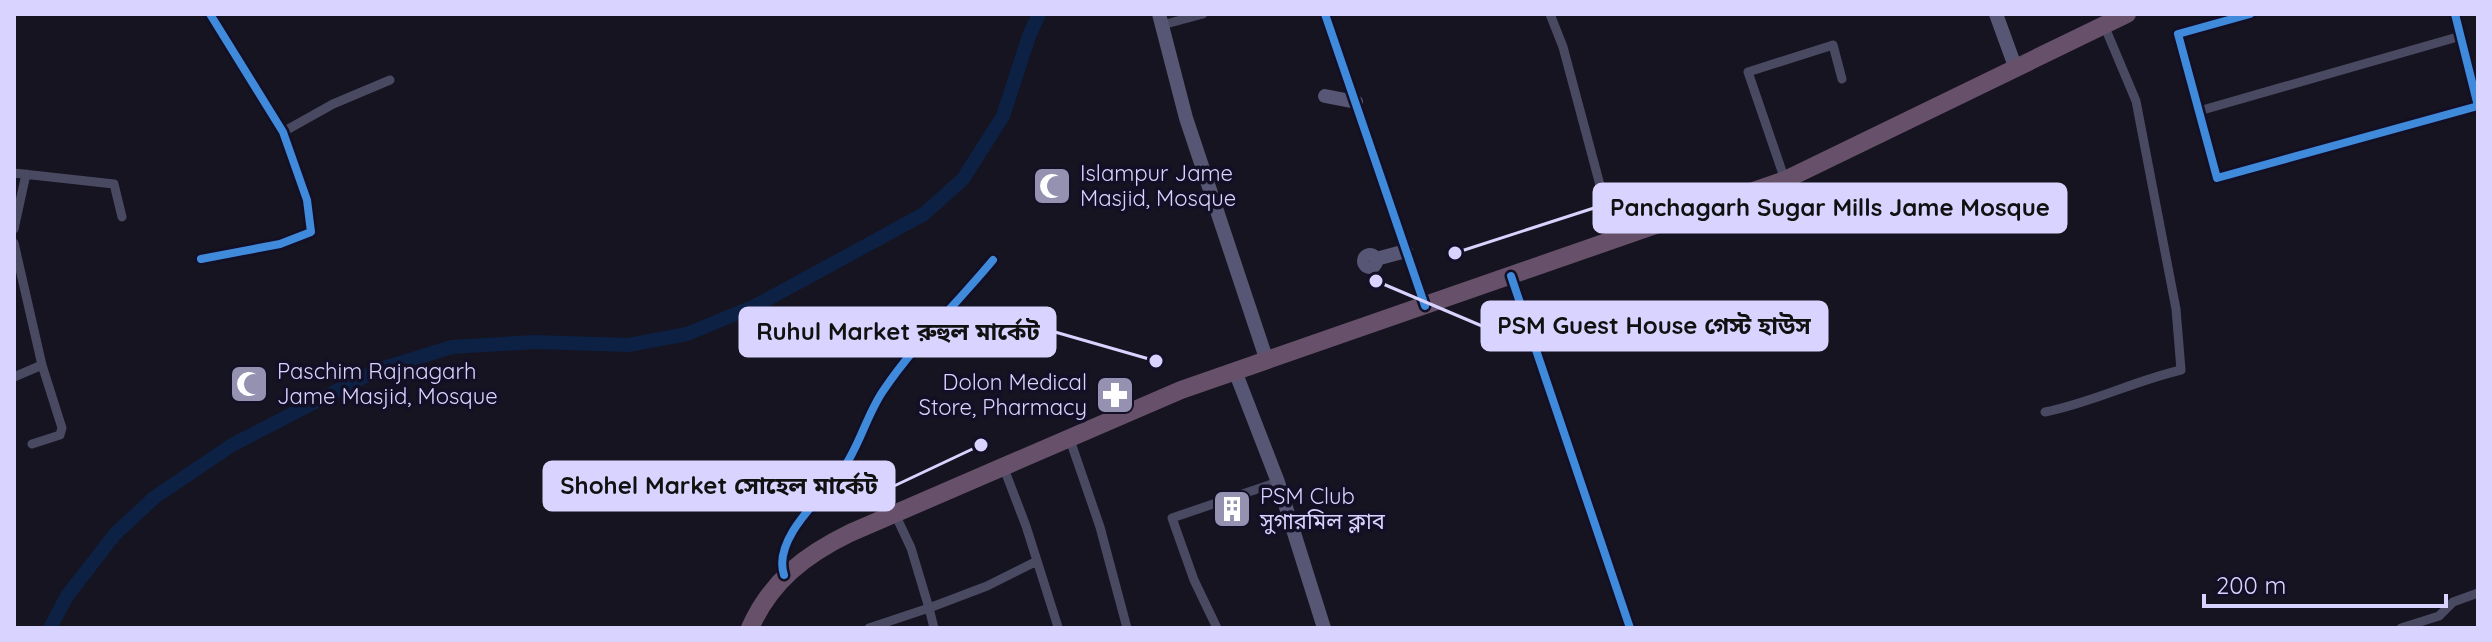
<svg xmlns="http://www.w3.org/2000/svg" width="2492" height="642" font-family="Quicksand,'Noto Sans Bengali',sans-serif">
<rect width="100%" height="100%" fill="#161421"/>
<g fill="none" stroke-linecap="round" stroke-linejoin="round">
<path stroke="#0d2144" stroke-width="14" d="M50,628l17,-32 48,-62 40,-37 77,-52 145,-75 75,-23 83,-5 93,3 59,-11 68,-28 169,-92 39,-35 40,-63 26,-80 10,-22"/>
<path stroke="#4a4962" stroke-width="9" d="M1325,14l100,292
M1550,14l13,33 52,194
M2250,14l-72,20 39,144 261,-72 -23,-92
M1162,25l41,-11
M2199,111l262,-75
M283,132l50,-28 57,-24
M14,173l100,11 8,33
M1785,180l-37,-108 85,-27 9,34
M14,229l12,-55
M14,243l28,122 -28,12
M201,259l79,-15 31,-12 -4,-32 -24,-68 -73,-118
M1511,276l119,352
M2045,412c46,-9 89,-31 136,-42l-5,-61 -40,-208 -32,-76
M1069,437l31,90 27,101
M32,444l28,-9 2,-7 -20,-63
M1003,466l23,60 32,101
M784,575c-11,-37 38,-77 57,-103 19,-24 25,-56 42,-81 30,-46 74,-88 110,-131
M869,628l60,-20 -18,-60 -16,-34
M934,628l-5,-20 58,-22 50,-25
M1217,628l-23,-48 -22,-62 106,-36
M2401,628l38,-12 14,-14 25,-9"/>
<path stroke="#575674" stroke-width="14" d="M1159,14l27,104 81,243
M1996,14l20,55
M1325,96l31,6
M1364 261a6 6 0 1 1 12 0a6 6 0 1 1-12 0Z
M1376,259l30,-8
M1235,371l43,111 46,146"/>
<path stroke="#67516a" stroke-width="18" d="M750,628c21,-47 55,-73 100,-95l331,-143 604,-210 342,-166"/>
<g stroke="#130f26" stroke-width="13">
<path id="cycleway" d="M1325,14l100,292
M2250,14l-72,20 39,144 261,-72 -23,-92
M201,259l79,-15 31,-12 -4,-32 -24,-68 -73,-118
M1511,276l119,352
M784,575c-12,-36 38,-78 57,-103 18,-24 25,-56 42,-81 30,-45 75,-89 110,-131"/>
</g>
<use href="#cycleway" stroke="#408adc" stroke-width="8"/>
</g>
<defs>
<g id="mosque-square" transform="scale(2)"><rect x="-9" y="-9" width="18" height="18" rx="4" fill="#9591b1" stroke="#130f26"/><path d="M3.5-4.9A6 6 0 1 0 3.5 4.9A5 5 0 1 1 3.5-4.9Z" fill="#fff"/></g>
<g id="pharmacy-square" transform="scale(2)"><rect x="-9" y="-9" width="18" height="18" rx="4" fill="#9591b1" stroke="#130f26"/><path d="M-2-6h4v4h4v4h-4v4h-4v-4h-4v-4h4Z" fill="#fff"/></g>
<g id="building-square" transform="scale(2)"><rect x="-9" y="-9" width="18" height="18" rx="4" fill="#9591b1" stroke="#130f26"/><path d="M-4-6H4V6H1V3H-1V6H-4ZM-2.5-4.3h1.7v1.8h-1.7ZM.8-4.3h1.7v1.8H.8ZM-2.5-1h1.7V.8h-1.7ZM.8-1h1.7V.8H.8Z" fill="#fff"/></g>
</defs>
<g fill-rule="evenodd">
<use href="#mosque-square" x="1052" y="186"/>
<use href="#mosque-square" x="249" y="384"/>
<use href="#pharmacy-square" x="1115" y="395"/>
<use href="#building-square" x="1232" y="509"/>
</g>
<g text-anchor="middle" stroke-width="7" stroke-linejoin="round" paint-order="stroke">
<g font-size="22" fill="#d9d4ff" stroke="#130f26" text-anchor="start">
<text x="1080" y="181">Islampur Jame<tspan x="1080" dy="25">Masjid, Mosque</tspan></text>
<text x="277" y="379">Paschim Rajnagarh<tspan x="277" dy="25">Jame Masjid, Mosque</tspan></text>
<text x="1087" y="390" text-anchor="end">Dolon Medical<tspan x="1087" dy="25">Store, Pharmacy</tspan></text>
<text x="1260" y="504">PSM Club<tspan x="1260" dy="25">সুগারমিল ক্লাব</tspan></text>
</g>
</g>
<path fill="none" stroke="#d9d4ff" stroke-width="3" d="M1455 253L1594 208M1376 281L1482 326M1156 361L1055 332M981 445L894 486"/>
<g fill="#d9d4ff" stroke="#130f26" stroke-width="3">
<circle cx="1455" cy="253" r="8"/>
<circle cx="1376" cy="281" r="8"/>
<circle cx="1156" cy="361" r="8"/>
<circle cx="981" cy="445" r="8"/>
</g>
<g fill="#d9d4ff" stroke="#d9d4ff" stroke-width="3">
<rect x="1594" y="184" width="472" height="48" rx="8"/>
<rect x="1482" y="302" width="345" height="48" rx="8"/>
<rect x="740" y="308" width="315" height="48" rx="8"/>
<rect x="544" y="462" width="350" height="48" rx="8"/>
</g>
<g font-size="24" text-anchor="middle" font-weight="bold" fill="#111">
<text x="1830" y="216">Panchagarh Sugar Mills Jame Mosque</text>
<text x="1654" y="334">PSM Guest House গেস্ট হাউস</text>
<text x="898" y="340">Ruhul Market রুহুল মার্কেট</text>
<text x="719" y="494">Shohel Market সোহেল মার্কেট</text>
</g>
<rect width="2492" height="642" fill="none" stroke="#d9d4ff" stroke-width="32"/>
<path d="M2204 594v12h242v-12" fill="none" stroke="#d9d4ff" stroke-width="4"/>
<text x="2216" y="594" font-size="24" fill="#d9d4ff" stroke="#130f26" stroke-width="6" paint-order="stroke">200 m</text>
</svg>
